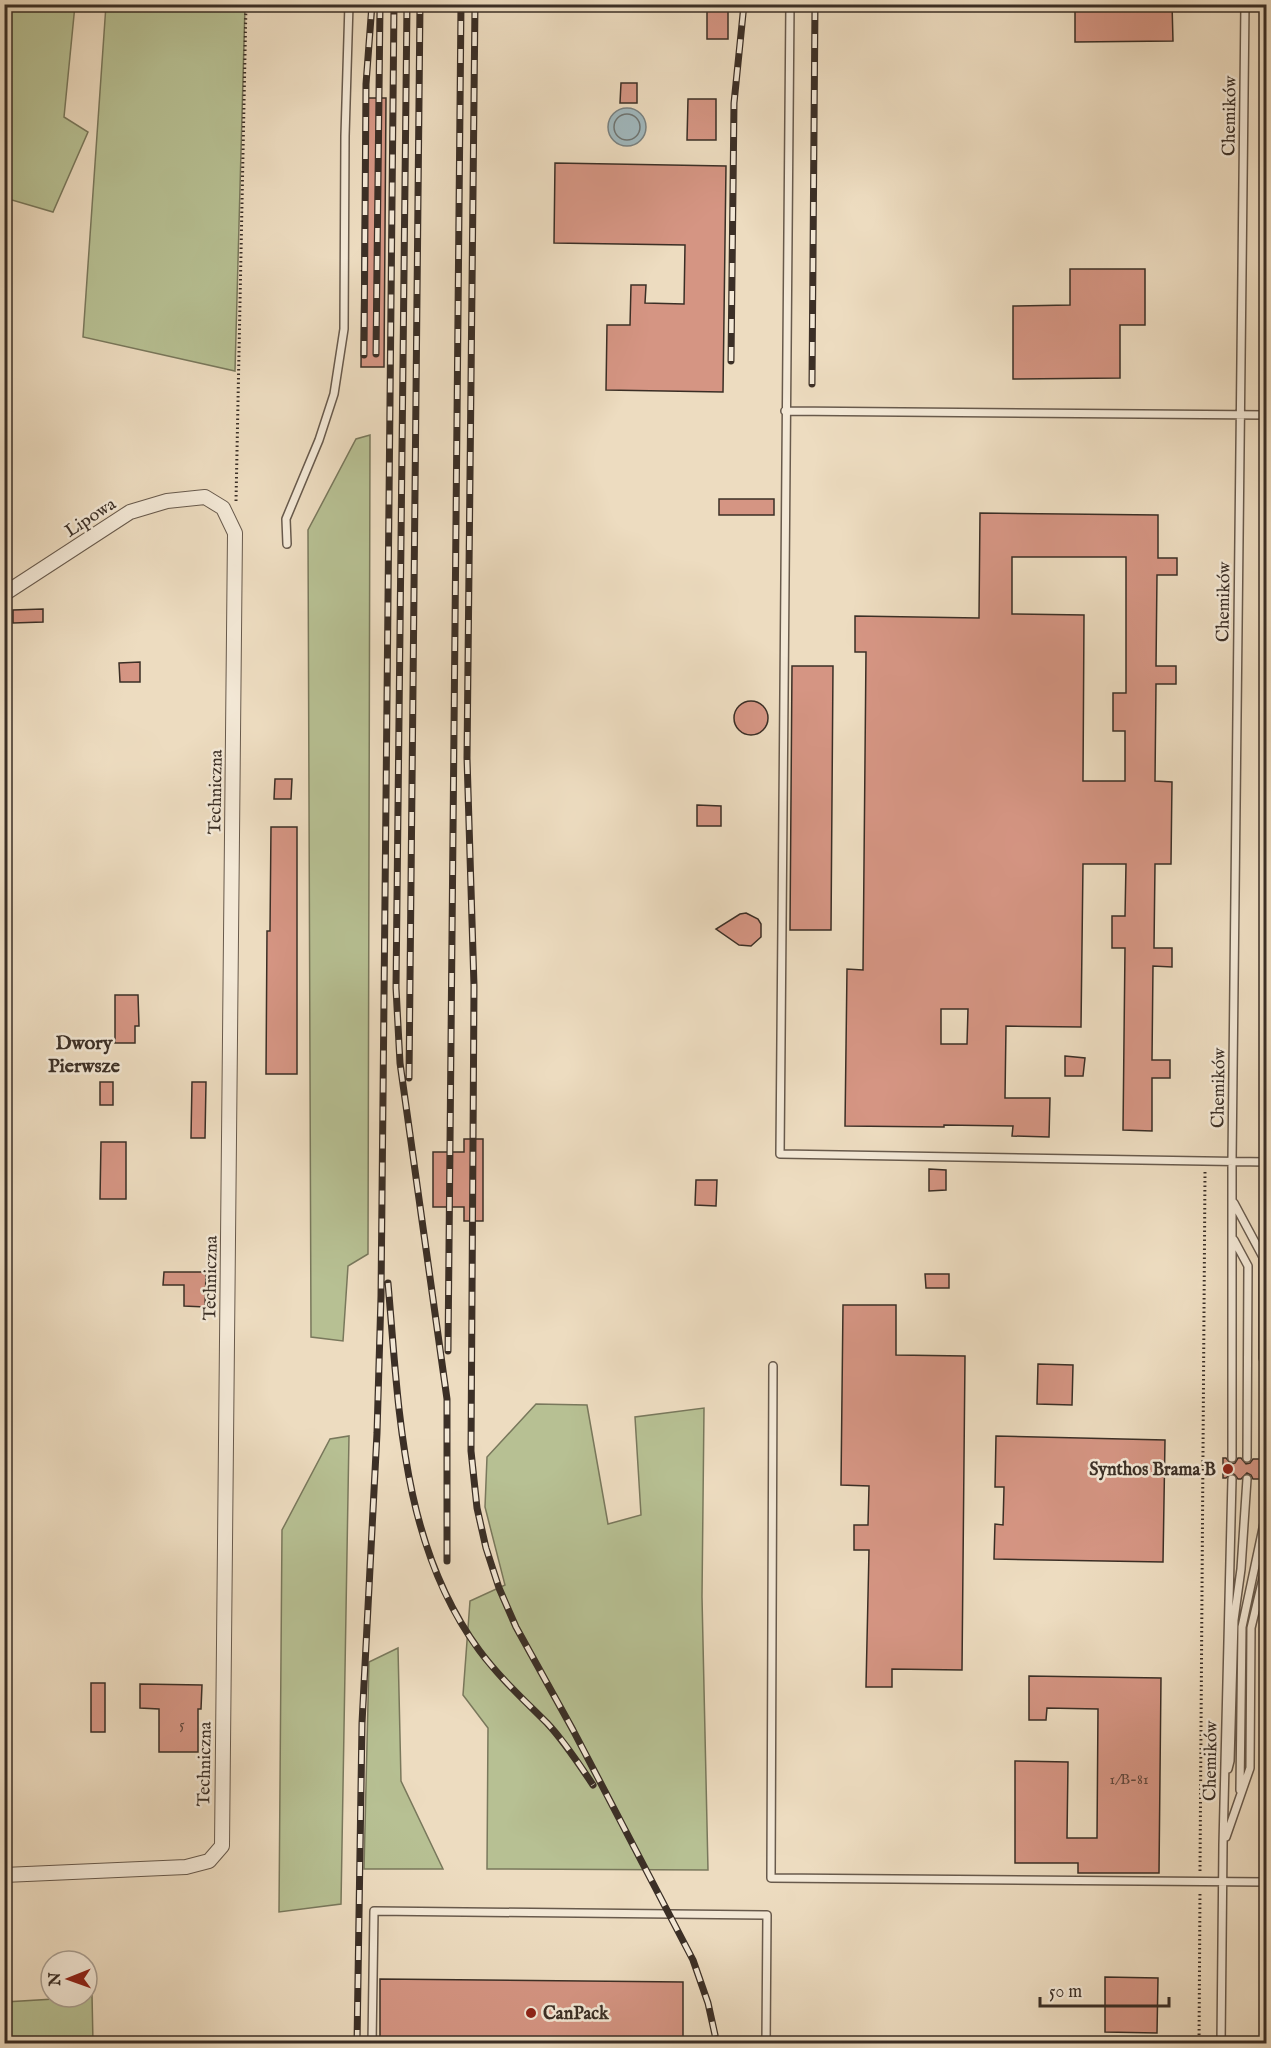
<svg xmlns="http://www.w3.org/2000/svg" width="1271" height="2048" font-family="'IM FELL English',serif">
<rect width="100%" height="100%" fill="#eddcc0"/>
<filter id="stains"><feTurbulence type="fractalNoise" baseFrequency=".00333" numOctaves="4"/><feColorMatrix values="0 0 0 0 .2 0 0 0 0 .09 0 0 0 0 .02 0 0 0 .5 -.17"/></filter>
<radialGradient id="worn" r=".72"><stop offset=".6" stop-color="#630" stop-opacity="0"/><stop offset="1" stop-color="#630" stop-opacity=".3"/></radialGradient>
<path fill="#b7c093" stroke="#79785c" stroke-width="1.5" d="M4,5h71l-11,112 24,15 -35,80 -48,-14z
M106,5h139l-10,366 -152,-34z
M370,435l-2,819 -20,12 -5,75 -32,-4 -3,-807 48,-91z
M536,1404l51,1 21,119 33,-9 -6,-98 69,-9 -2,189 6,273 -221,-1 1,-141 -25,-33 7,-94 35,-16 -20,-78 2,-50z
M349,1436l-8,468 -62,8 3,-382 48,-91z
M398,1648l3,133 42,88h-79l5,-207z
M87,1995h5l1,48h-88v-41l82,-5z"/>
<path fill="#a0b8be" stroke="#788181" stroke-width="1.5" d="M608 127a19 19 0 1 1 38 0a19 19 0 1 1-38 0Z"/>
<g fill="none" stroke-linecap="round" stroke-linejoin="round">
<path stroke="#6e7472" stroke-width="1.5" d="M614 127a13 13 0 1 1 26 0a13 13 0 1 1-26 0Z"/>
</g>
<path fill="#d59583" stroke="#3b2f26" stroke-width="1.5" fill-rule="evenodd" d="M707,4h21v35h-21z
M1172,4l1,37 -98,1v-37z
M621,83h16v20h-17z
M364,98h22l-2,269h-23z
M688,99h28v41h-29z
M555,163l171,3 -3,226 -117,-2 1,-65h23l1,-40h15l-1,18 39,1 1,-59 -131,-2z
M1070,269h75v56h-25v53l-107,1v-73l57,-1z
M719,499h55v16h-55z
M980,513l178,2v43h19v17h-20l-1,91h20v18h-20l-1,97 17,1 -1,82h-16l-1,84h18v19l-19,-1 -1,94h18v18h-18v53l-29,-1 2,-182h-13v-32h13l1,-52h-43l-2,163 -75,-1 -1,72h45l-1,39 -37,-1 1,-10 -69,-1v2l-99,-1 2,-157 16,1 3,-318h-11v-36l124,2zM1012,557h114v136h-13v38h12v50h-42l1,-166 -72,-1zM941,1009h27l-1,35h-26z
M43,609v13l-30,1v-13z
M140,662v20h-20l-1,-19z
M792,666h41l-2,264h-41z
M734 718a17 17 0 1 1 34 0a17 17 0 1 1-34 0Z
M275,779h17l-1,20h-17z
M697,805l24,1v20h-24z
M271,827h26v247h-31l1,-143h3z
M746,913l12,6 3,5v13l-10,9 -12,-1 -23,-16 24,-15z
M115,995h23l1,31h-4v17h-20z
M1065,1056l20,2 -2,18h-18z
M100,1082h13v23h-13z
M192,1082h14l-1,56h-14z
M464,1139h19v82h-19v-14h-31v-55h31z
M101,1142h25v57h-26z
M929,1169l17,1v20l-17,1z
M696,1180h21l-1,26 -21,-1z
M164,1272h42l-1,35 -21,-1v-21h-21z
M925,1274h24v14h-23z
M843,1305h53v50l69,1 -3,314 -70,-1v18h-26l3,-137h-15v-25h14l1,-39 -28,-1z
M1038,1364l35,1 -1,40 -35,-1z
M996,1436l169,4 -2,122 -169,-3 1,-35 8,1 1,-38h-9z
M1223,1458h3l5,6 4,-1 3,-5h3l5,6 4,-1 3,-4h13v20h-13l-2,-4 -4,-2 -6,6h-3l-3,-4 -3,-2 -6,5h-3z
M1029,1676l132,2 -2,195h-81v-10h-63v-102l53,1 -1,76h30l1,-129 -51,-1 -1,12h-17z
M91,1683h14v49h-14z
M140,1684l62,1 -1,24h-3v43h-39v-43l-19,-1z
M1105,1977l53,1 -1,55 -52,-1z
M380,1979l303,3v61h-303z"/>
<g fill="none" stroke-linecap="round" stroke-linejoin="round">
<g stroke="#685a4c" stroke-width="10">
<path id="service" d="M790,4l-10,1150 486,8
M785,411l481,4
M287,544l-1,-25 33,-79 15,-46 10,-65 1,-193 4,-132
M1234,1203l30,56
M1234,1240l14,26 -1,192
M1263,1256v102l3,7
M773,1366l-2,512 495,4
M1232,1458v-297l13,-1157
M1228,1769l2,-8 4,-141 7,-51 6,-90
M1240,1790l2,-163 24,-113
M1226,1837l24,-69 1,-140 15,-62
M372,2044l2,-133 393,4 -1,129
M1221,2044l2,-199 9,-366"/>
</g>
<g stroke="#685a4c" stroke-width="16">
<path id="minor" d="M4,594l126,-82 37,-11 38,-4 18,11 12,25 -13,1313 -13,15 -23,6 -182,8"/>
</g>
<path stroke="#3b2f26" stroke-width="3" stroke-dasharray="1.5 3" stroke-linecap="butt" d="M236,501l10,-497
M1200,1871l5,-699
M1199,2044l1,-152"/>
<use href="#service" stroke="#f3e8d6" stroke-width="7"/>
<use href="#minor" stroke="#f3e8d6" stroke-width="14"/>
<g stroke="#3b2f26" stroke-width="7">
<path id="rail" d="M407,4l-11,984 4,75 47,336v162
M475,4l-8,754 7,228 -3,465 6,57 9,40 13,40 17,39 57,103 120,230 15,43 9,41
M376,354l4,-348
M364,355l2,-271 6,-80
M731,361l3,-258 10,-99
M812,384l3,-380
M409,1078l11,-1074
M388,1283c11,125 13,261 91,367 20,27 44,49 68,73 17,18 32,41 46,62
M448,1351l13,-1347
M357,2044l5,-321 15,-290 4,-137 13,-1292"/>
</g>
<use href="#rail" stroke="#f3e8d6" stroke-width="4.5" stroke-dasharray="14" stroke-linecap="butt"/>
</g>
<g fill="#8f2418" stroke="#f3e8d6" stroke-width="2">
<circle cx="1228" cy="1469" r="6"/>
<circle cx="531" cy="2013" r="6"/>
</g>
<g text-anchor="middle" stroke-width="5" stroke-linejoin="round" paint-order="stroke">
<g font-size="15" fill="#62483d">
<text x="182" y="1729">5</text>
<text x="1129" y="1784">1/B-81</text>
</g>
<g font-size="18" fill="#3b2f26" stroke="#f3e8d6">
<text transform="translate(1229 116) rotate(-89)" y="6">Chemików</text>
<text transform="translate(90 517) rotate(-33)" y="6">Lipowa</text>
<text transform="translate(1223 602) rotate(-89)" y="6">Chemików</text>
<text transform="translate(215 792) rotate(-89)" y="6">Techniczna</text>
<text transform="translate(1218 1088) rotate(-89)" y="6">Chemików</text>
<text transform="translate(210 1278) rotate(-89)" y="6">Techniczna</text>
<text transform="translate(1210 1761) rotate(-89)" y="6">Chemików</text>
<text transform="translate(204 1764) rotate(-89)" y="6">Techniczna</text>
</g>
<g font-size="18" font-weight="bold" fill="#3b2f26" stroke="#f3e8d6" text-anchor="end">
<text x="1216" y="1475">Synthos Brama B</text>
<text x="543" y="2019" text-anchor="start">CanPack</text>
</g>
<g font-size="20" font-weight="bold" fill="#3b2f26" stroke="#f3e8d6">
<text x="84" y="1049">Dwory<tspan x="84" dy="23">Pierwsze</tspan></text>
</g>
</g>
<rect width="1271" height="2048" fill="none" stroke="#eddcc0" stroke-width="24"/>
<rect x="6" y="6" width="1259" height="2036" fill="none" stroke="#3b2f26" stroke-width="3"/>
<rect x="12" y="12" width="1247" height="2024" fill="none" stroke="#3b2f26" stroke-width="1.5"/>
<g transform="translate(69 1979) rotate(269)"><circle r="28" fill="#f3e8d6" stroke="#a99e90" stroke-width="1.5"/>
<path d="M0-4.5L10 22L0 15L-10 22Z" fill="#8f2418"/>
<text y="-9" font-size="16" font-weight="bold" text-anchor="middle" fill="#3b2f26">N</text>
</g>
<path d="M1040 1997v9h129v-9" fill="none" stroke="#3b2f26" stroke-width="3"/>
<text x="1049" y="1997" font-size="18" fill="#3b2f26" stroke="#f3e8d6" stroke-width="4.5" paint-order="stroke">50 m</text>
<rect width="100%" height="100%" filter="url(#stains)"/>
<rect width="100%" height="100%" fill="url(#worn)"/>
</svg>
